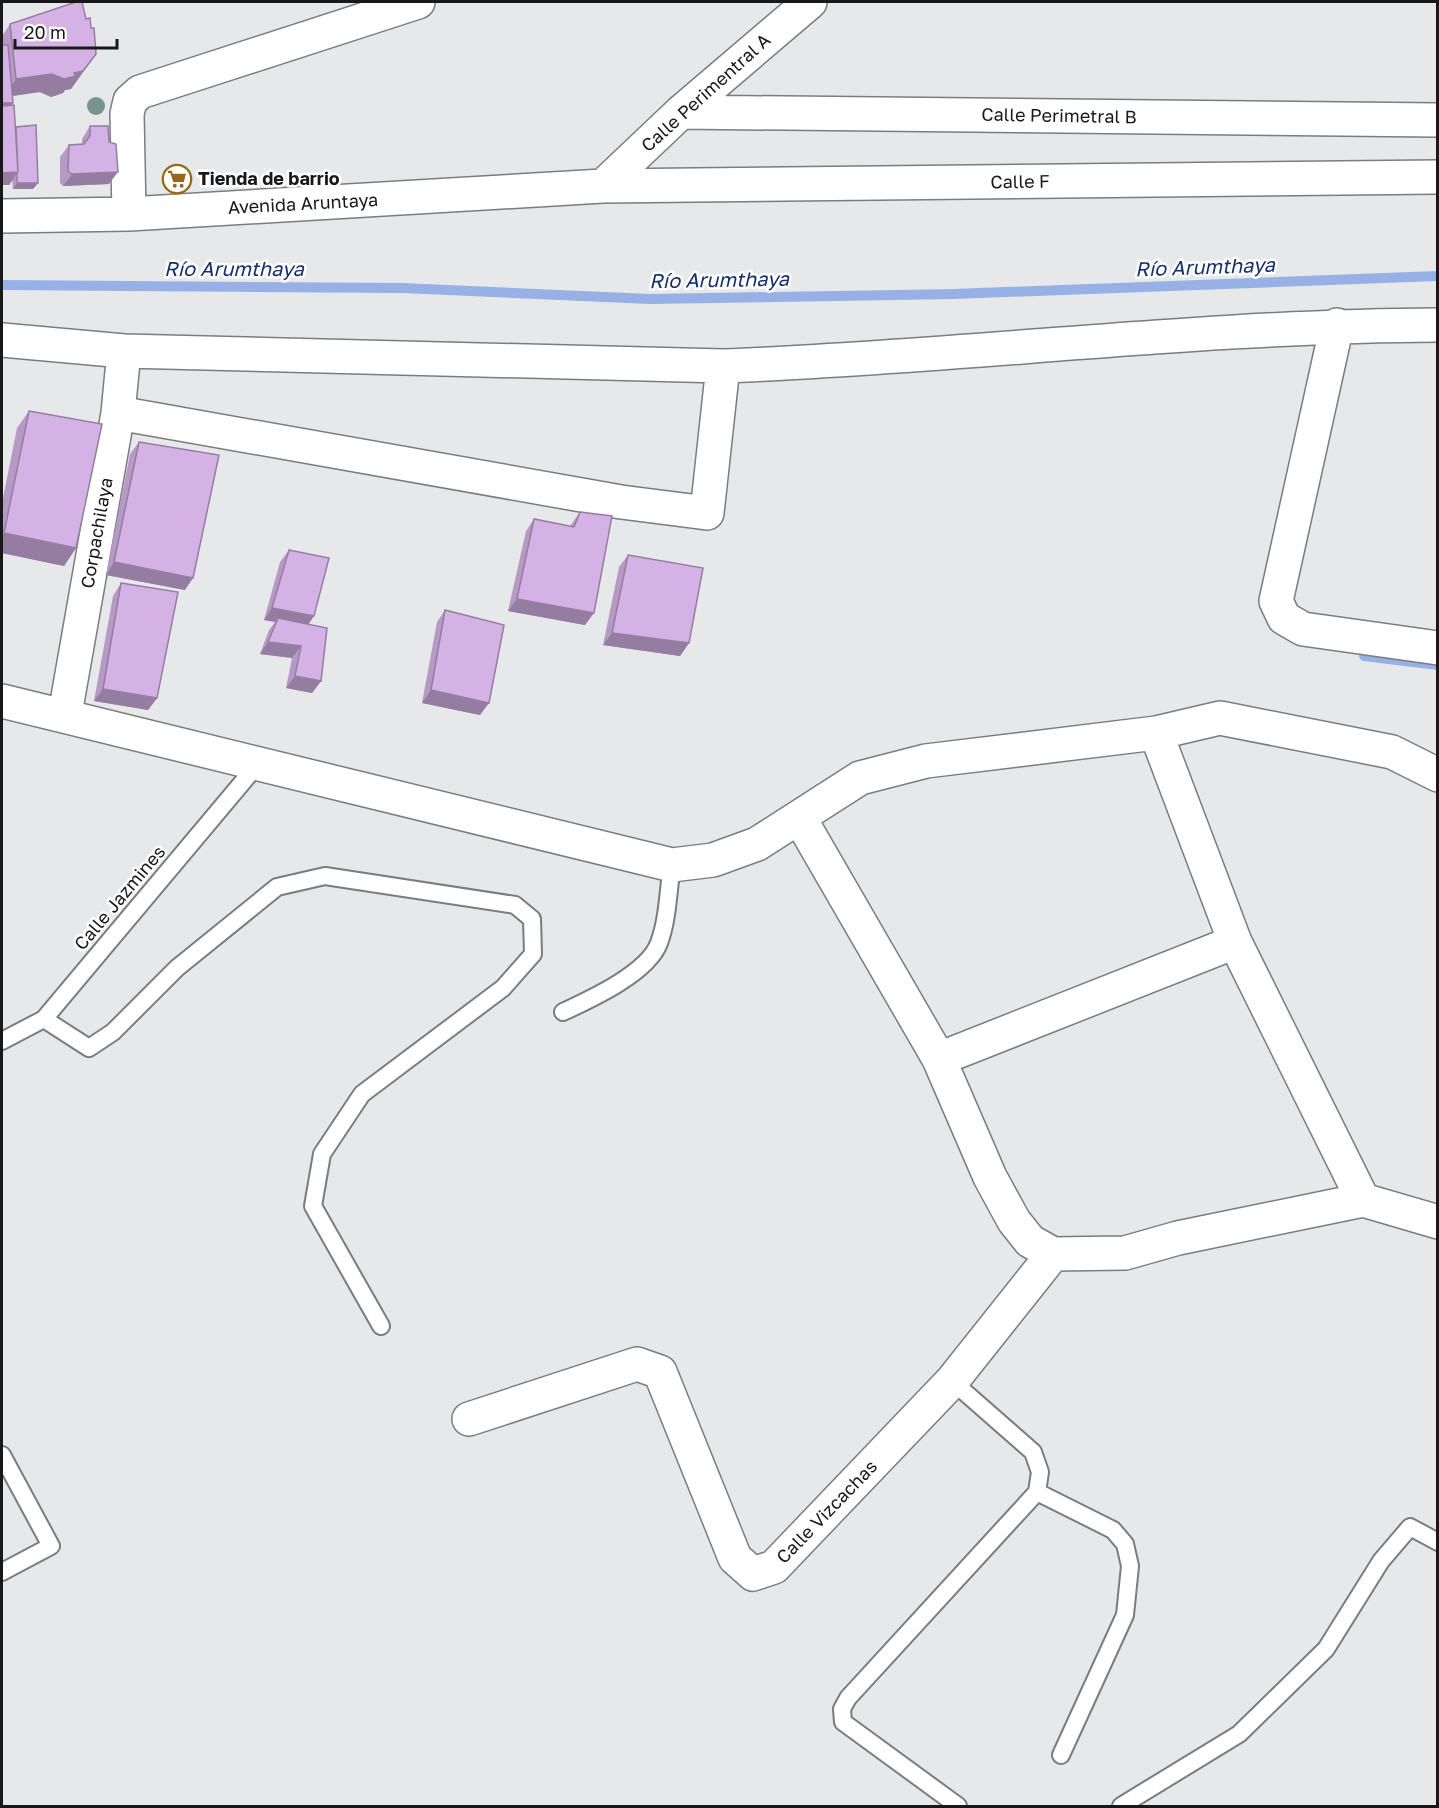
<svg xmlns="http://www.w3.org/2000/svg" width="1439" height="1808" font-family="'Golos Text',sans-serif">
<rect width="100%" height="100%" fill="#e6e8ea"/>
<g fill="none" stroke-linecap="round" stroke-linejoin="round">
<path stroke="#97b1e6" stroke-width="10" d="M2,285l400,3 248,11 304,-5 484,-18
M1364,656l74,9"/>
<g stroke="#7a7c7d" stroke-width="20">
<path id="service" d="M563,1012c28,-13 85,-39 96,-69 9,-24 9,-52 13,-78
M44,1019l45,29 24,-16 64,-64 100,-81 48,-11 190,29 17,14 1,35 -30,34 -141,106 -40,60 -9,52 68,120
M2,1041l42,-22 213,-254
M952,1381l81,71 7,20 -3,20 -189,206 -6,11 1,13 115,84
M2,1455l49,91 -49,26
M1037,1492l76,38 12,14 5,22 -5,49 -64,140
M1121,1806l118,-72 87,-85 55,-88 29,-34 28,15"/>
</g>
<g stroke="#7a7c7d" stroke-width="36">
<path id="minor" d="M681,112l757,8
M603,186l78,-74 129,-110
M129,214l-2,-100 3,-13 10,-9 278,-90
M2,216l127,-2 474,-28 835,-9
M1337,325l-61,276 8,17 19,11 135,19
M2,340l122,11 599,15c238,-9 476,-40 715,-41
M118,413l503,89 86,11 16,-147
M2,701l670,164 41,-5 44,-16 103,-66 66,-17 230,-28 64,-15 172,34 46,23
M65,714l53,-301 6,-62
M1156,733l79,209 128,258
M799,817l140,242 51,118 24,44 16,20 23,13 72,-1 53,-15 185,-38 75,22
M939,1059l296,-117
M469,1419l168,-55 23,8 75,186 18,16 21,-7 178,-186 101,-127"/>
</g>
<use href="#service" stroke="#fff" stroke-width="16"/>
<use href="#minor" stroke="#fff" stroke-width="33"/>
</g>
<circle fill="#77958a" cx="96" cy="106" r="9"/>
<path fill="#b799c6" d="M10,24l73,48 -12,17 -6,1 -2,3 -12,4 -11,-5 -27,4 -1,9 3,23 23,55 -5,6h-20l-1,-9 -3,5h-7v-149z
M90,126l19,58 -46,2 -3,-3v-26l9,-12 13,-1v-5z
M29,411l47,137 -12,18 -62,-13v-50l15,-75z
M139,442l46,148 -79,-15 24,-121z
M580,512l5,113 -77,-14 18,-80 8,-12 36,7z
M289,550l19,74 13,57 -9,12 -26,-5 6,-30 -32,-4 9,-24 6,-8 -11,-2 16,-58z
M628,555l61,88 -9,13 -77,-11 16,-78z
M121,583l36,115 -9,12 -54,-9 19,-105z
M445,610l35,105 -58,-12 15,-81z"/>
<path fill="#957da1" d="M96,54l-25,35 -6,1 -2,3 -12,4 -11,-5 -36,5 12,-18 36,-5 22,-1z
M2,103h11l-8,12h-3z
M18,172l-9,13h-7v-12z
M118,172l-9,12 -46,2 9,-12z
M17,183h21l-5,6h-20z
M4,533l72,15 -12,18 -62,-13v-17z
M114,562l79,16 -8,12 -79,-15z
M517,599l77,14 -9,12 -77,-14z
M272,608l42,8 -8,12 -28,-10 -3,4 -11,-2z
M612,633l77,10 -9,13 -77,-11z
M268,642l33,4 -9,12 -32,-4z
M295,676l26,5 -9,12 -26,-5z
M103,689l54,9 -9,12 -54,-9z
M431,690l58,13 -9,12 -58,-12z"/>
<path fill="#d5b2e6" stroke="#957da1" stroke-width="1.5" d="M76,2h6l4,17 4,-1 1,10h3l2,26 -13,17 -9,2 2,3 -12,3 -12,-5 -36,5 -6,-55z
M2,45h6l5,58h-11z
M14,105l4,67 -16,1v-67z
M36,125l2,58h-21v-10l1,-1 -2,-45z
M90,126h18l1,16 7,2 2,28 -46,2 -4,-3 1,-26 15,-1 6,-8z
M29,411l73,13 -26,124 -72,-15z
M139,442l80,13 -26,123 -79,-16z
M580,512l32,4 -18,97 -77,-14 17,-80 40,8z
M289,550l40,8 -15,58 -42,-8z
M628,555l75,13 -14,75 -77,-10z
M121,583l57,9 -21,106 -54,-9z
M445,610l59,15 -15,78 -58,-13z
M278,618l49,10 -6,53 -26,-5 6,-30 -33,-4z"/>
<defs>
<g id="supermarket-ring" transform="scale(1.5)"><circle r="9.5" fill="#fff" stroke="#946815" stroke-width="1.5"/><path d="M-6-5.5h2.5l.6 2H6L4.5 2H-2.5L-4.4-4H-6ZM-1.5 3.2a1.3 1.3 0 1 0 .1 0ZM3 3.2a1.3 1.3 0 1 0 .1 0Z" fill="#946815"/></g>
</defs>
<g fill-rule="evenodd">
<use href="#supermarket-ring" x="177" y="179"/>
</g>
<g text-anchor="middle" stroke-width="5" stroke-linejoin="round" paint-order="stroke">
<g font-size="18" fill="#181819" stroke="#fff">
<text transform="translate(706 93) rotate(-42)" y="6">Calle Perimentral A</text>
<text transform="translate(1059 116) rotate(1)" y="6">Calle Perimetral B</text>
<text transform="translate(1020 182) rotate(-1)" y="6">Calle F</text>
<text transform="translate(303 204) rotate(-3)" y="6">Avenida Aruntaya</text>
<text transform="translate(97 533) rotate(-80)" y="6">Corpachilaya</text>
<text transform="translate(120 898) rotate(-50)" y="6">Calle Jazmines</text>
<text transform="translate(827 1512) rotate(-46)" y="6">Calle Vizcachas</text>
</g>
<g font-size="18" font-weight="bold" fill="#181819" stroke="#fff" text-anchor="start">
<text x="198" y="185">Tienda de barrio</text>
</g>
<g font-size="20" font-style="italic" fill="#162f6d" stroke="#fff">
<text transform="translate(1205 267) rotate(-2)" y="7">Río Arumthaya</text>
<text x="234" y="276">Río Arumthaya</text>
<text transform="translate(719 280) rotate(-1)" y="7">Río Arumthaya</text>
</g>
</g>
<rect width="1439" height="1808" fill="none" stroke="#181819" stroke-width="6"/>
<path d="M15 39v9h102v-9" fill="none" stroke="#181819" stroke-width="3"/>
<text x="24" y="39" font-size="18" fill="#181819" stroke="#ffffff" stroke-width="4.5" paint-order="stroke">20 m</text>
</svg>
